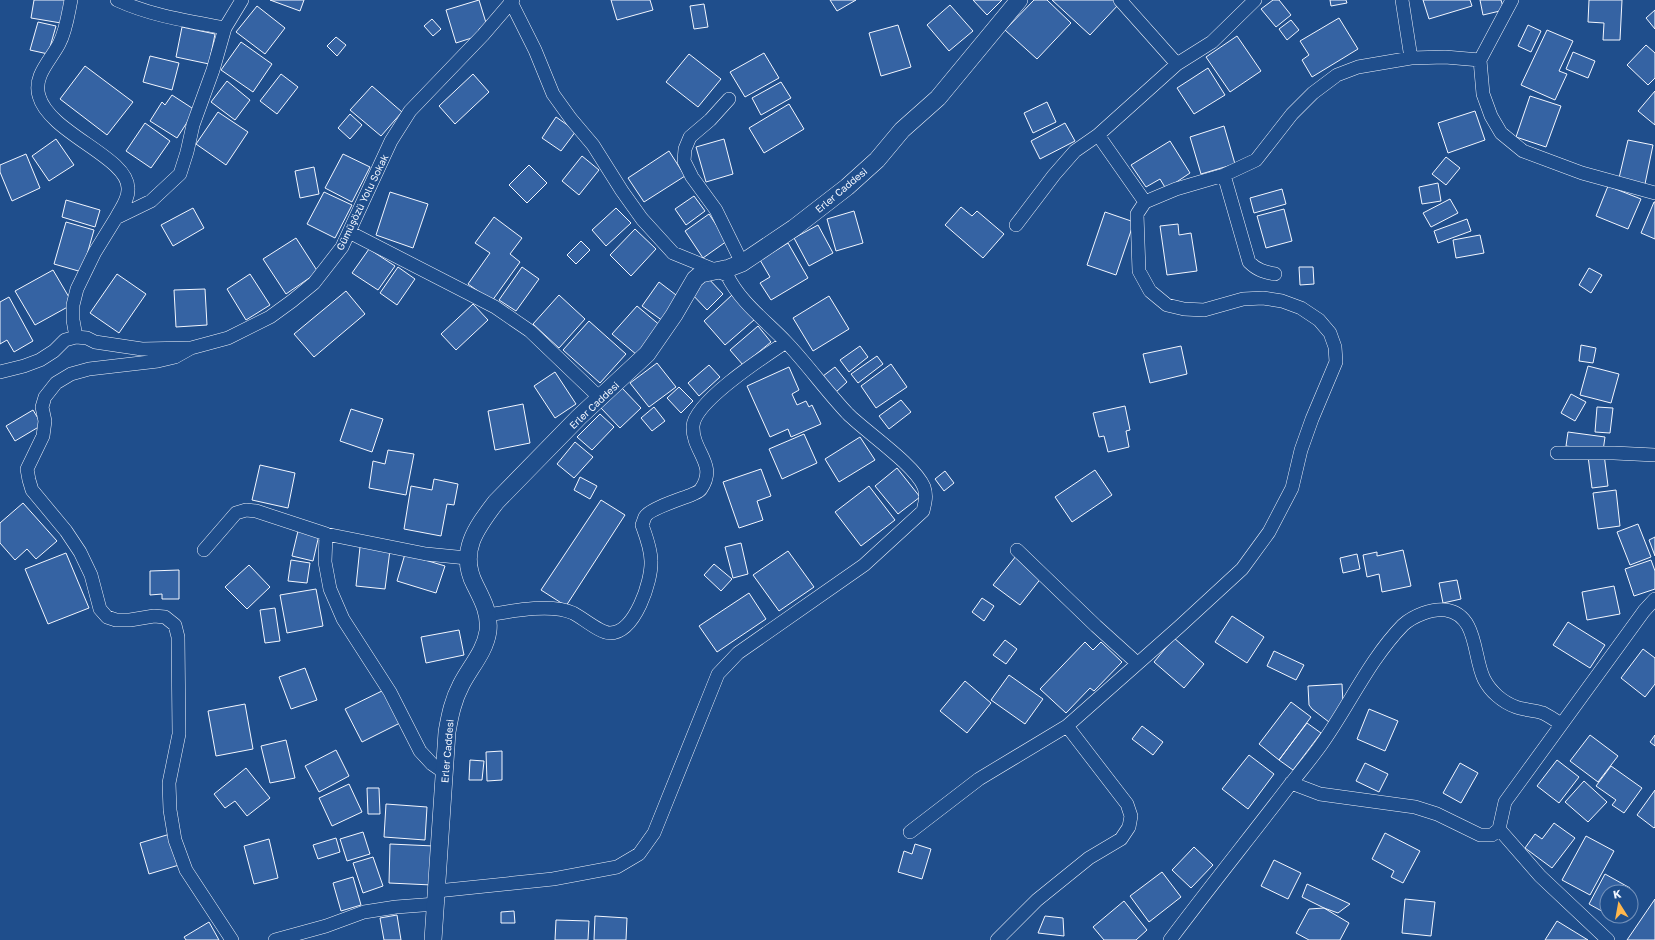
<svg xmlns="http://www.w3.org/2000/svg" width="1655" height="940" font-family="'Golos Text',sans-serif">
<rect width="100%" height="100%" fill="#1f4e8c"/>
<path fill="#3563a3" stroke="#f2f6ff" d="M34,0h31l-4,23 -30,-5z
M270,0h34l-4,11z
M479,0l8,26 -8,3 2,6 -25,8 -10,-33z
M611,0h39l3,10 -36,10z
M830,0h26l-19,11z
M973,0h29l-15,15z
M1034,0h13l24,23 -34,36 -32,-29z
M1052,0h62l5,4 -29,31z
M1273,0h6l12,15 -15,12 -15,-18z
M1330,0h16l1,3 -16,3z
M1423,0h47l2,6 -43,13z
M1480,0h21l3,10 -21,5z
M1589,0h33l-2,40h-17l1,-17 -16,-1z
M704,4l4,23 -14,2 -4,-23z
M950,5l23,26 -24,20 -22,-26z
M257,6l28,22 -20,26 -29,-22z
M1655,10v19l-9,-11z
M1339,18l19,31 -46,28 -10,-17 7,-5 -9,-14z
M432,19l9,10 -8,7 -9,-10z
M1291,20l8,10 -12,10 -8,-11z
M38,22l18,4 -8,28 -18,-4z
M898,25l13,42 -30,9 -12,-43z
M1528,25l13,6 -10,21 -13,-6z
M182,27l33,7 -6,30 -33,-7z
M1547,30l26,11 -14,30 8,3 -12,26 -34,-15z
M1237,36l24,35 -31,21 -24,-35z
M336,37l10,8 -9,11 -10,-10z
M241,42l31,22 -19,28 -32,-22z
M1646,45l9,8v25l-7,7 -21,-20z
M1573,52l22,9 -7,17 -22,-9z
M764,53l15,25 -34,19 -15,-25z
M689,54l32,25 -23,28 -32,-25z
M150,56l29,7 -7,27 -29,-8z
M85,66l48,36 -26,33 -47,-36z
M1208,68l17,27 -31,19 -17,-26z
M281,74l17,13 -21,27 -17,-13z
M473,74l16,18 -34,32 -16,-18z
M227,81l23,19 -15,20 -24,-18z
M781,82l10,16 -30,17 -9,-17z
M372,86l30,26 -21,24 -31,-26z
M1655,91v34l-17,-14z
M172,95l23,15 -18,28 -27,-17 12,-19 3,3z
M1530,96l31,10 -15,41 -30,-10z
M1047,102l9,20 -23,11 -9,-20z
M789,104l15,25 -40,24 -15,-25z
M1475,111l10,29 -37,13 -10,-30z
M218,112l30,20 -22,33 -30,-21z
M350,114l12,11 -12,14 -12,-11z
M556,117l20,14 -15,20 -19,-13z
M145,123l25,18 -19,27 -25,-17z
M1065,123l10,18 -35,18 -9,-18z
M1224,126l11,38 -34,10 -11,-37z
M56,139l18,26 -25,16 -17,-25z
M724,139l9,35 -27,8 -10,-35z
M1628,140l25,5 -8,39 -26,-6z
M1170,141l20,32 -24,16 -6,-10 -14,8 -15,-22z
M669,151l16,25 -41,26 -16,-24z
M26,154l14,34 -28,13 -12,-29v-7z
M343,154l27,13 -18,35 -27,-14z
M582,156l17,14 -20,25 -17,-14z
M1446,157l14,11 -14,17 -14,-11z
M529,165l18,18 -20,20 -18,-18z
M314,167l5,27 -19,4 -5,-27z
M1438,183l3,18 -19,3 -3,-17z
M1608,186l33,13 -13,30 -32,-13z
M1282,189l4,15 -32,9 -4,-15z
M324,192l28,13 -17,33 -28,-14z
M390,192l38,12 -15,44 -37,-13z
M694,196l11,15 -19,14 -11,-16z
M1450,199l8,14 -27,14 -8,-14z
M66,200l34,10 -5,17 -33,-10z
M1654,202h1v37l-14,-6z
M961,207l11,9 5,-5 27,23 -21,24 -38,-33z
M193,208l11,20 -31,18 -12,-21z
M616,208l15,15 -25,23 -14,-16z
M1284,209l8,32 -26,7 -9,-32z
M854,211l9,32 -27,8 -9,-32z
M1105,212l29,10 -18,53 -29,-10z
M709,214l18,27 -24,17 -18,-27z
M494,217l28,21 -12,16 10,8 -28,39 -24,-17 22,-31 -15,-10z
M1467,219l4,12 -33,12 -4,-12z
M66,222l28,8 -12,42 -28,-8z
M1178,224l1,11 12,-2 6,38 -30,4 -7,-49z
M818,225l15,28 -24,13 -15,-28z
M635,229l21,20 -25,27 -21,-21z
M1480,235l4,18 -28,5 -3,-18z
M296,238l22,34 -32,22 -23,-35z
M581,241l9,9 -14,14 -9,-9z
M788,243l20,35 -37,22 -11,-17 10,-6 -10,-17z
M369,249l26,17 -17,24 -26,-17z
M398,267l17,12 -18,26 -17,-12z
M522,267l17,12 -23,32 -17,-11z
M1299,267h14l1,17 -14,1z
M1589,268l13,7 -11,18 -12,-8z
M53,270l20,34 -38,21 -20,-34z
M117,274l29,20 -27,39 -29,-20z
M250,274l20,31 -24,15 -19,-31z
M706,276l17,18 -16,16 -17,-18z
M659,282l21,16 -17,23 -21,-15z
M205,289l2,36 -31,2 -2,-37z
M346,291l19,23 -51,43 -20,-23z
M559,295l26,24 -26,29 -26,-24z
M732,295l22,25 -29,25 -21,-24z
M829,296l20,33 -36,22 -20,-33z
M9,297l24,44 -19,11 -7,-12 -7,4v-42z
M473,304l15,16 -32,30 -15,-16z
M637,306l25,21 -25,28 -25,-21z
M589,321l37,33 -26,29 -37,-33z
M758,326l13,16 -28,23 -13,-15z
M1581,345l15,3 -3,15 -14,-2z
M860,346l8,11 -19,15 -9,-12z
M1181,346l6,28 -37,9 -7,-29z
M877,356l6,8 -25,19 -7,-9z
M657,363l19,24 -27,20 -19,-24z
M891,364l16,23 -31,21 -15,-22z
M709,365l11,12 -21,19 -11,-13z
M1588,366l31,8 -8,29 -31,-8z
M789,367l10,23 -7,4 5,11 9,-4 3,6 3,-2 9,19 -30,13 -3,-8 -18,8 -23,-51z
M835,367l12,15 -11,10 -13,-16z
M555,372l21,32 -21,14 -21,-32z
M679,387l14,14 -12,12 -14,-15z
M622,388l19,20 -21,20 -19,-20z
M1571,394l15,8 -11,19 -14,-8z
M901,400l10,12 -22,17 -10,-13z
M523,404l7,39 -35,7 -7,-39z
M1125,406l5,24 -4,1 3,16 -21,5 -4,-16 -5,1 -6,-24z
M654,407l11,14 -13,10 -11,-13z
M1597,407l16,1 -3,25 -15,-1z
M351,409l32,10 -11,33 -32,-11z
M33,410l9,15 -27,16 -9,-15z
M600,414l14,13 -22,23 -15,-13z
M1568,432l37,5 -2,14 -37,-5z
M804,434l13,29 -35,16 -13,-30z
M860,437l15,23 -36,22 -14,-23z
M575,442l18,15 -19,21 -17,-14z
M388,450l26,4 -8,41 -37,-7 4,-27 12,3z
M1604,454l4,32 -16,2 -4,-32z
M260,465l35,8 -7,35 -36,-8z
M897,468l23,29 -22,17 -23,-28z
M761,469l10,27 -14,5 6,19 -24,8 -16,-46z
M1095,470l17,25 -40,27 -17,-25z
M945,471l9,12 -10,8 -9,-12z
M580,477l17,9 -7,13 -16,-9z
M434,479l24,5 -4,21 -7,-1 -6,32 -37,-7 7,-43 21,4z
M869,486l26,34 -34,26 -26,-34z
M1616,490l4,36 -22,3 -5,-36z
M601,500l24,15 -59,91 -25,-16z
M23,503l34,38 -21,18 -9,-10 -12,11 -15,-17v-20z
M1638,524l13,33 -21,8 -13,-33z
M298,531l21,4 -6,26 -21,-5z
M1655,537v19l-6,-16z
M741,543l7,31 -15,4 -8,-31z
M360,547l30,3 -5,39 -29,-3z
M1403,550l8,36 -29,6 -3,-18 -12,3 -4,-22 14,-3v4z
M788,551l26,36 -35,24 -26,-36z
M66,553l23,55 -41,16 -23,-55z
M405,554l40,12 -9,27 -39,-12z
M1357,554l3,15 -17,4 -3,-15z
M1016,556l26,21 -22,28 -27,-20z
M291,560l19,3 -3,20 -19,-2z
M1651,560l4,11v18l-21,7 -9,-27z
M714,564l18,15 -11,12 -17,-16z
M249,565l21,22 -23,22 -22,-22z
M179,570v29h-17v-5l-12,1v-24z
M1457,580l4,19 -18,4 -4,-20z
M1614,586l6,28 -33,6 -5,-28z
M316,589l7,37 -36,7 -7,-38z
M749,593l17,26 -49,33 -18,-26z
M982,598l12,8 -10,15 -12,-9z
M275,608l5,33 -15,2 -5,-33z
M1232,616l32,21 -17,26 -32,-21z
M1568,622l37,23 -15,23 -37,-23z
M459,630l5,25 -38,8 -5,-26z
M1174,638l30,26 -20,24 -30,-26z
M1005,640l12,9 -11,15 -13,-9z
M1085,642l8,8 8,-8 21,20 -28,29 -4,-3 -24,25 -26,-24z
M1643,649l12,9v26l-10,13 -24,-19z
M1274,651l30,14 -8,15 -29,-14z
M305,668l12,32 -26,9 -12,-32z
M1009,675l34,24 -18,25 -34,-24z
M965,681l26,22 -24,30 -27,-22z
M1342,684l1,19 -14,19 -17,-13 -3,-4 -1,-19z
M384,690l16,33 -38,19 -17,-33z
M1291,702l20,15 -32,43 -20,-16z
M245,704l8,45 -37,7 -8,-45z
M1369,709l29,12 -13,30 -28,-12z
M1307,723l14,10 -28,37 -14,-10z
M1142,726l21,16 -10,13 -21,-16z
M1590,735l28,21 -20,26 -28,-21z
M1655,735v11l-5,-4z
M286,740l9,38 -25,5 -9,-37z
M336,750l13,26 -30,16 -14,-26z
M502,751v29l-15,1 -1,-29z
M1249,755l25,19 -26,35 -26,-20z
M470,760l14,1 -2,19h-13z
M1557,760l22,17 -20,26 -22,-17z
M1365,763l23,11 -9,18 -23,-11z
M1460,763l18,10 -17,30 -18,-10z
M1611,766l31,22 -18,25 -12,-8 4,-5 -20,-14z
M246,768l24,30 -23,18 -12,-15 -10,7 -11,-14z
M1584,781l23,21 -19,20 -23,-20z
M349,784l13,28 -30,14 -13,-28z
M367,788h12l1,26h-12z
M1655,790v37l-1,1 -17,-13z
M386,804l41,3 -2,33 -41,-3z
M1554,823l21,15 -23,30 -27,-20 10,-14 7,5z
M363,832l7,22 -23,7 -7,-22z
M1385,833l35,18 -17,32 -12,-6 3,-6 -22,-12z
M170,834l9,31 -30,9 -9,-31z
M1586,836l28,15 -24,44 -28,-15z
M336,838l4,14 -22,7 -5,-14z
M269,839l9,39 -24,6 -10,-38z
M390,844l44,2 -2,39 -43,-2z
M915,844l16,5 -9,30 -24,-7 6,-21 8,3z
M1194,847l19,18 -22,23 -19,-18z
M373,857l10,29 -20,7 -10,-30z
M1274,860l27,13 -13,26 -27,-13z
M1162,872l19,25 -32,25 -19,-26z
M1605,874l25,14 -2,4h-21v22l-18,-10z
M353,877l8,28 -20,6 -8,-28z
M1307,884l43,20 -12,9 -14,-5 -22,-11z
M1405,899l30,3 -4,34 -29,-3z
M1655,899v41h-28z
M1124,901l23,29 -11,10h-32l-11,-13z
M1324,908l25,15 -9,17h-31l-13,-7 13,-24z
M514,911l1,12h-14v-11z
M397,915l4,25h-17l-4,-22z
M595,916l32,2 -1,22h-32z
M1045,916l18,2 1,18 -26,-3z
M1610,916h13l-3,6z
M556,920l33,1 -1,19h-33z
M1557,921l31,19h-43z
M209,922l10,18h-33l-2,-3z"/>
<g fill="none" stroke-linecap="round" stroke-linejoin="round">
<g stroke="#f2f6ff" stroke-width="14">
<path id="minor" d="M71,0c-3,15 -5,31 -12,44 -9,17 -26,32 -20,52 10,37 89,61 89,92 1,11 -7,20 -12,30
M1120,0l57,64
M1402,0l9,58
M225,28l17,-28
M1480,60l32,-60
M729,99l-19,21 -20,17 -5,12 -1,12 8,16 24,33 26,53
M1098,135l47,67
M1224,175l25,87c8,8 15,10 26,12
M1016,225l38,-50 21,-24 23,-16 79,-71 35,-22 43,-42
M349,232l146,75 35,24 70,67
M76,337l-3,-17v-15l4,-16 18,-37 21,-34 35,-17 29,-27 7,-22 6,-27 20,-55 12,-42c-37,-7 -73,-12 -108,-28
M0,372l24,-6 16,-6 14,-9 11,-11 11,-3 11,1 8,4 47,7 47,-1
M1557,453h57l41,2
M326,534l-1,28 5,27 13,30 47,73 30,59 12,13 13,9
M204,550l32,-37 10,-3 10,1 70,23 100,20 41,4
M1017,550l79,76 41,37
M488,615c23,-4 63,-12 85,-2 10,5 27,20 37,20 25,0 42,-52 41,-72 0,-12 -5,-25 -9,-36 1,-2 2,-6 3,-8 4,-8 36,-18 46,-22 4,-2 8,-3 10,-6 17,-25 -9,-37 -8,-63 2,-25 72,-70 93,-84
M1291,783l29,11 95,13 22,7 43,21h12l7,-6 6,-27 139,-191 11,-12
M1499,829l41,47 68,64
M910,832l69,-53 88,-53 112,-99 63,-58 27,-37 23,-44 9,-38 11,-31 24,-57 -1,-15 -5,-14 -11,-13 -18,-12 -19,-7 -19,-3 -20,1 -39,11 -20,-1 -17,-4 -17,-14 -11,-20 -2,-57 8,-12 31,-13 48,-14 32,-15 36,-46 21,-21 24,-18 21,-8 53,-9 34,-1 35,3 3,34 8,22 10,17 22,18 59,22 73,20
M437,891l116,-12 64,-12 22,-13 15,-21 64,-159 20,-21 126,-88 59,-54c2,-8 4,-15 1,-24 -9,-22 -58,-55 -76,-73 -22,-23 -40,-49 -62,-72 -20,-21 -46,-40 -59,-67l-54,-22 -31,-34 -20,-28 -29,-46 -22,-26 -18,-25 -18,-44 -25,-50
M232,940l-46,-70 -11,-30 -5,-30 -1,-27 10,-49 -1,-97 -3,-12 -10,-8 -11,-1 -24,4h-14l-9,-3 -7,-8 -9,-34 -11,-23 -14,-21 -34,-41 -3,-10 -2,-11 16,-33 2,-15 -3,-14 3,-10 11,-14 15,-9 18,-5 69,-8 17,-4 16,-9 37,-10 42,-21 22,-16 22,-18 28,-36 49,-106 19,-30 73,-76 30,-35
M275,940l51,-14 38,-14 32,-5 40,-3
M997,940l40,-40 52,-42 32,-19 8,-12 2,-11 -4,-12 -60,-78
M1170,940c39,-52 80,-103 119,-154 11,-14 22,-27 32,-41 28,-39 48,-85 82,-120 10,-9 29,-17 43,-15 32,5 27,47 38,69 6,12 18,23 32,28 8,3 18,3 27,6 6,3 12,7 18,11"/>
</g>
<g stroke="#f2f6ff" stroke-width="18">
<path id="tertiary" d="M433,940l14,-208c3,-17 6,-32 14,-47 9,-18 24,-33 27,-54 2,-18 -6,-32 -13,-46 -17,-33 1,-57 21,-83l83,-85 68,-63 27,-39 21,-36 6,-5 28,-6 13,-5 52,-35 53,-41 30,-27 25,-30 36,-32 81,-98"/>
</g>
<use href="#minor" stroke="#1f4e8c" stroke-width="13"/>
<use href="#tertiary" stroke="#1f4e8c" stroke-width="17"/>
</g>
<g text-anchor="middle" stroke-width="3" stroke-linejoin="round" paint-order="stroke">
<g font-size="10" fill="#f2f6ff" stroke="#1f4e8c">
<text transform="translate(841 190) rotate(-40)" y="4">Erler Caddesi</text>
<text transform="translate(362 202) rotate(-64)" y="4">Gümüşözü Yolu Sokak</text>
<text transform="translate(594 405) rotate(-43)" y="4">Erler Caddesi</text>
<text transform="translate(447 751) rotate(-85)" y="4">Erler Caddesi</text>
</g>
</g>
<g transform="translate(1619 904) rotate(349)"><circle r="19" fill="#1f4e8c" stroke="#7391ba"/>
<path d="M0-3L7 15L0 10L-7 15Z" fill="#ffb74d"/>
<text y="-6" font-size="11" font-weight="bold" text-anchor="middle" fill="#f2f6ff">K</text>
</g>
</svg>
